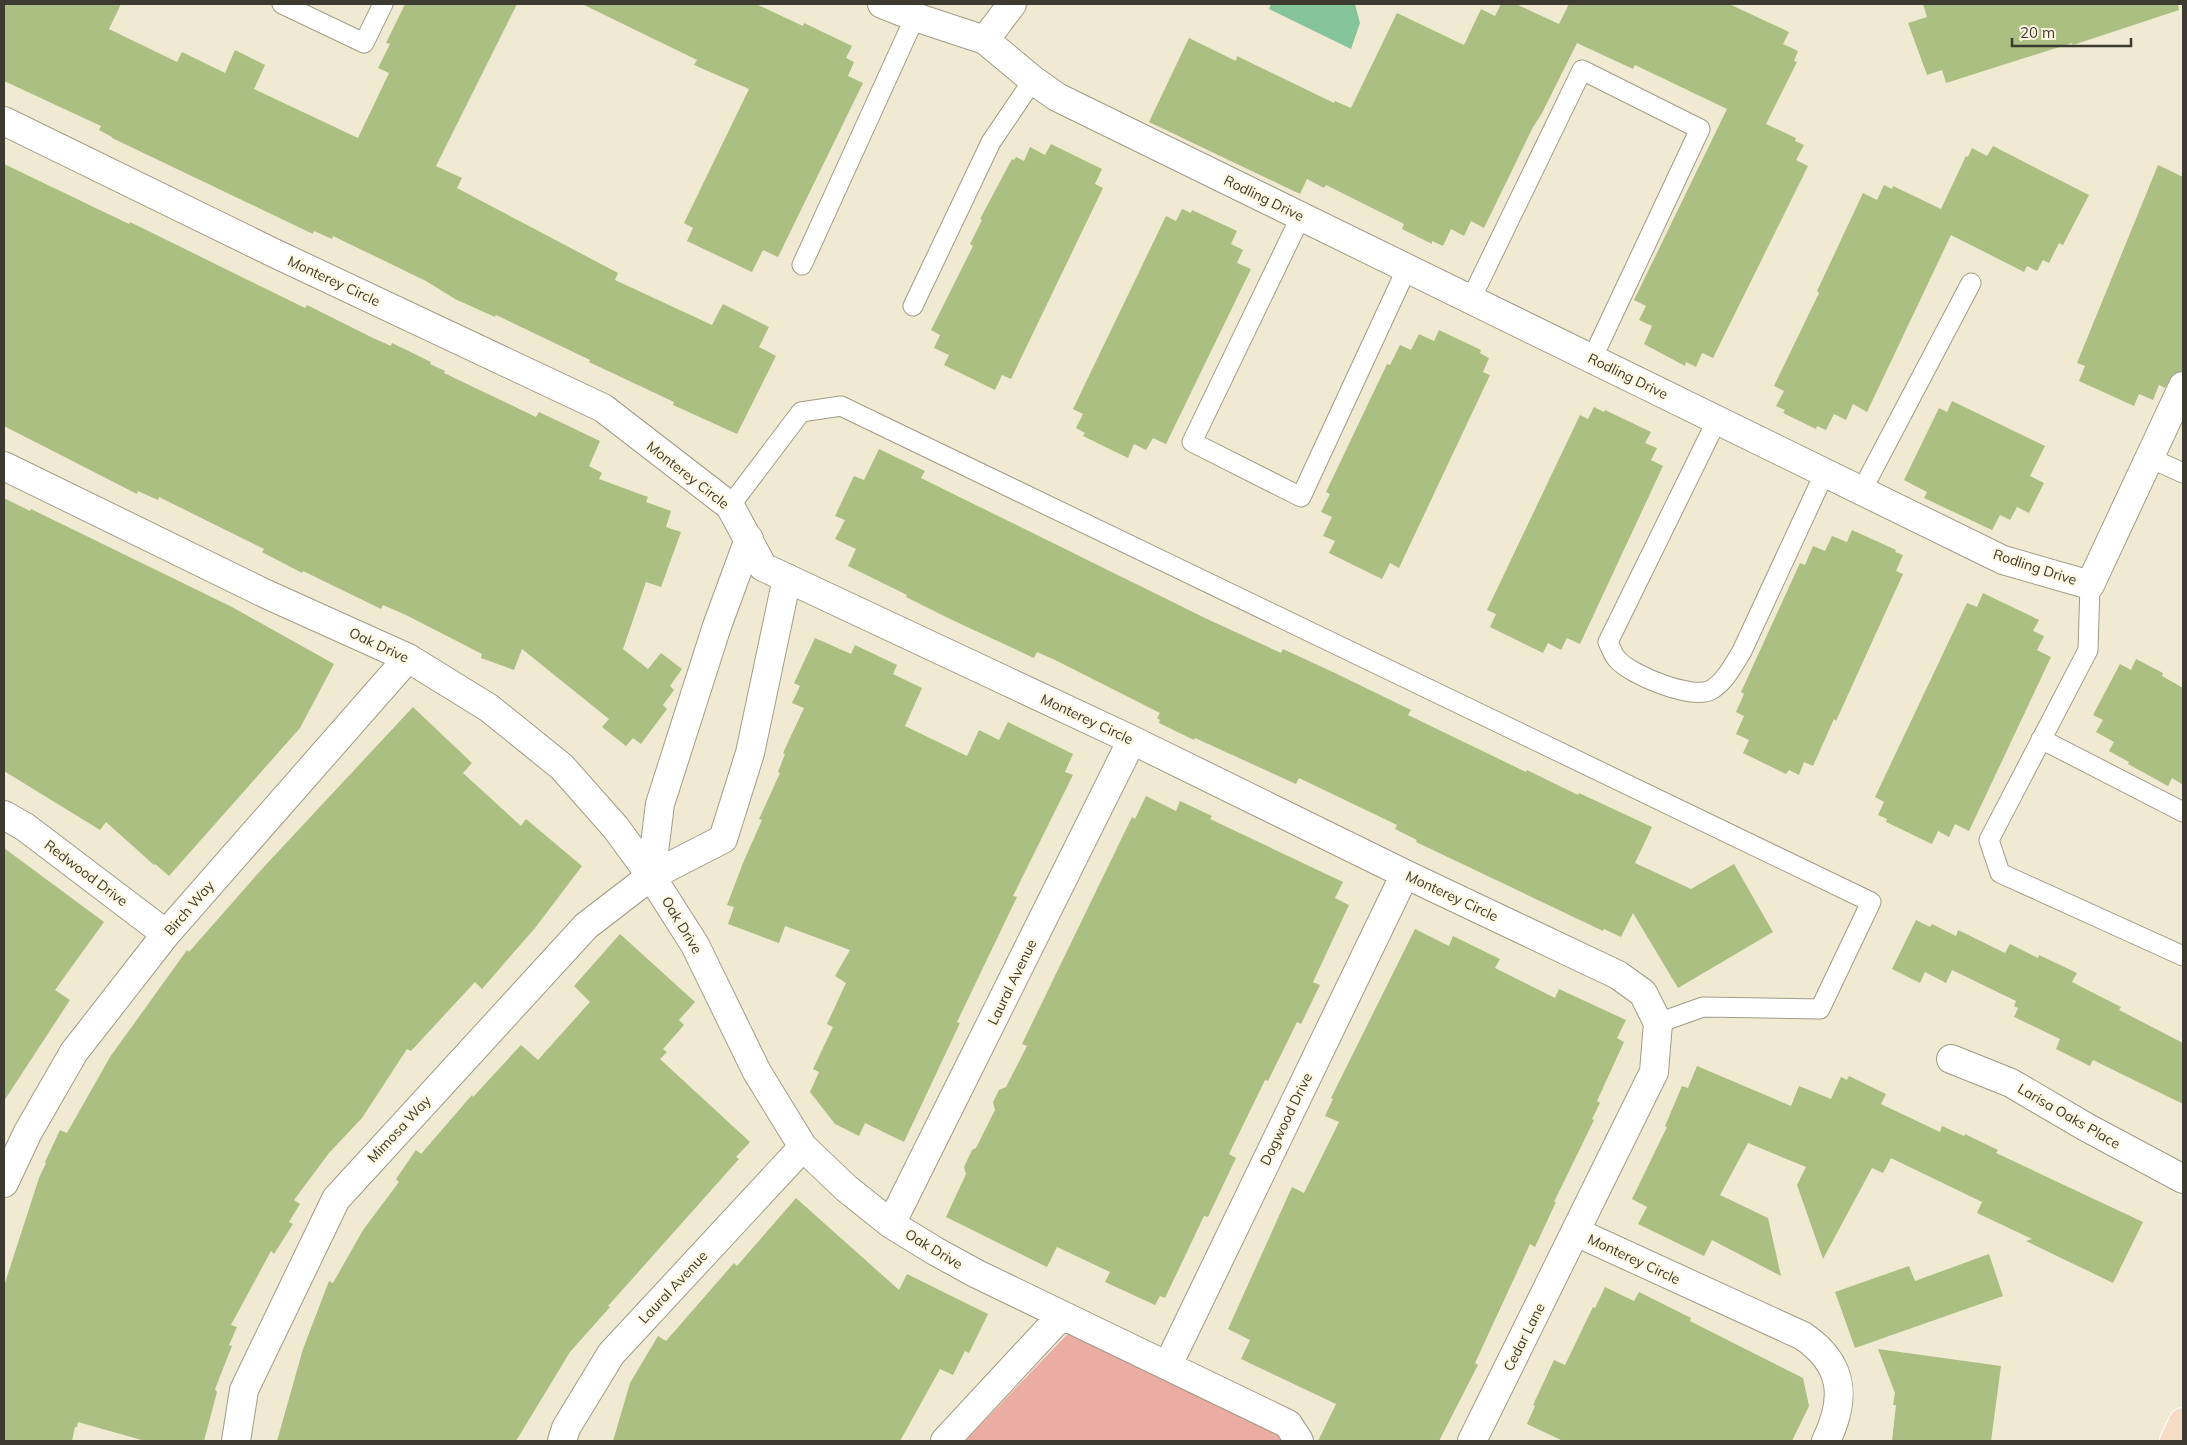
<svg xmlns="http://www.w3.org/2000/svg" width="2187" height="1445" font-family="Mulish,sans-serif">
<rect width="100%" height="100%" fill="#f1ead3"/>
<path fill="#eaaca3" d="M1079,1322l200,111 5,8h-319z"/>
<path fill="#86c49c" d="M1271,4h84l5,19 -9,26 -82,-40z"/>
<path fill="#aabf81" d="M4,4h117l-12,25 68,33 5,-10 43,21 10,-23 30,15 -11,24 104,49 31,-65 -11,-5 12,-24 -4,-1 19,-39h112l-81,162 26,12 -5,10 161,85 -3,7 97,45 11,-21 46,23 -10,20 17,9 -39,78 -64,-29 1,-3 -85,-40 1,-2 -94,-45 -1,2 -40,-18 -29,-18 -93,-45 -1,3 -18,-8 -1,3 -201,-96v-1l-13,-7 2,-4 -97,-45z
M582,4h174l47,22 1,-3 48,23 -6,12 8,4 -6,14 15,7 -85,174 -15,-7 -11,22 -65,-31 6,-13 -9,-5 65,-134 -55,-24 3,-5z
M1501,4h15l43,20 10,-20h160l60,28 -6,12 15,7 -4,10 3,1 -31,62 30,14 -1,3 9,4 -8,15 12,6 -95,192 -11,-5 -6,14 -10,-5 -1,4 -41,-22 8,-18 -13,-6 7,-14 -12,-6 93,-191 -92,-44 -2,4 -56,-26 -35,70 -10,16 -48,99 -13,-7 -7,15 -13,-7 -8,17 -11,-5v3l-30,-15 2,-5 -78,-39 -2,3 -17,-9 -7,15 -151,-72 40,-84 47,23 1,-5 97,47 1,-2 16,7 46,-95 67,32 17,-36 14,7z
M1923,4h255l1,6 -106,35 -1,-2 -126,40 -4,-13 -15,5 -19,-52 19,-6z
M1051,144l51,25 -7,15 8,4 -92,191 -9,-4 -7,15 -51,-25 5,-10 -15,-7 6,-13 -9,-5 42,-84 -3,-2 12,-24 -2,-1 32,-60 2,1 2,-3 8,4 6,-14 15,8z
M1993,146l96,49 -26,50 -4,-2 -10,20 -6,-3 -6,11 -10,-5 -3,6 -73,-37 -84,177 -14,-8 -7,16 -12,-6 -8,16 -9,-4 -1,3 -33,-16 2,-3 -9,-4 8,-15 -10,-5 45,-93 -2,-2 46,-98 14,7 7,-15 8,4 1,-3 48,23 25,-53 2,1 4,-9 15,8z
M4,164l125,60 1,-2 175,86 2,-3 66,33 18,8 1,-3 39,19 -1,2 15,7 -1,2 92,44 3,-5 61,29 -11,25 13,7 -3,6 49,18 -2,5 25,9 -5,16 15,5 -20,55 -15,-5 -23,67 25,20 13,-16 21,16 -12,17 4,4 -11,15 4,4 -26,35 -8,-6 -7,8 -24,-19 7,-8 -87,-70 -8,21 -33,-12 1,-4 -76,-39 -23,-10 -2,4 -78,-38 -1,2 -40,-21 2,-3 -105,-52 -1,3 -20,-9 -1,3 -133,-68z
M2158,165l25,12v194l-9,3 -9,14 -6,-3 -6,15 -14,-6 -5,12 -55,-25 6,-15 -8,-3z
M1182,209l9,4 1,-3 45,21 -6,13 12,6 -6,13 14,6 -85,175 -13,-6 -7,12 -12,-6 -6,14 -45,-22 2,-3 -9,-5 7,-14 -10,-5 93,-193 10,5z
M1439,330l42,20 -1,3 9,5 -6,14 7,3 -91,193 -9,-5 -8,16 -53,-26 6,-12 -12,-5 9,-19 -11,-5 9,-18 -4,-2 61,-128 3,1 10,-20 11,5 8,-16 15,7z
M1952,401l93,45 -15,30 14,7 -15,30 -12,-6 -7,13 -10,-5 -8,15 -68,-32 3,-6 -23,-12 35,-72 8,4z
M1594,407l10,5 1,-2 46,22 -6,11 12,5 -6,12 12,6 -83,178 -13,-6 -6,12 -13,-7 -5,10 -53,-26 6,-13 -9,-4 93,-195 8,4z
M879,449l46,22 -4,7 284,140 76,35 2,-4 52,24 76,37 -3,5 118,57 1,-2 51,25 1,-2 73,34 -17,36 56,26 43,-25 39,68 -95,56 -45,-75 -12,24 -17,-8 -1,2 -187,-89 1,-2 -22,-11 2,-4 -98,-47 -3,6 -101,-46 -1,2 -35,-17 1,-3 -3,-2 3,-5 -105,-53 -18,-8 -3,6 -84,-39 -44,-22 1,-2 -59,-29 8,-17 -21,-10 10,-19 -10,-4 19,-40 10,4z
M4,498l26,13 1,-2 201,98 102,57 -34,64 -131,148 -14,-12 -1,1 -48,-43 -6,8 -96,-59z
M1852,530l44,20 -1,2 8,3 -7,16 7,3 -67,147 -2,-2 -21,47 -9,-4 -5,13 -10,-5 -3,4 -43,-21 6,-13 -13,-6 8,-18 -8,-4 8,-18 -3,-2 59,-129 5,2 8,-19 12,5 7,-15 15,6z
M1983,593l56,27 -6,11 11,5 -7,14 14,7 -82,174 -14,-7 -6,13 -11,-6 -6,13 -46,-22 1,-3 -9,-4 6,-13 -9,-5 92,-194 10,4z
M815,638l36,16 4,-9 42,20 -4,9 29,14 -17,38 62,30 12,-26 20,10 9,-18 65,32 -8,18 8,3 -60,121 4,1 -60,125 3,1 -56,119 -39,-19 -6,13 -24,-12 -25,-32 9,-20 -6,-3 20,-42 -6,-3 19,-41 -11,-7 15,-26 -65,-24 -6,17 -51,-19 6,-17 -7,-2 16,-42 19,-43 -3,-1 21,-46 -2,-1 7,-18 -2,-1 21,-45 -12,-5 8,-17 -6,-3z
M2136,659l27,14 -1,3 21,12v97l-11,-7 -4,8 -40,-22 1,-2 -20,-11 5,-9 -18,-10 7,-12 -10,-5 27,-51 11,6z
M413,707l59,56 -9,10 58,53 5,-7 56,47 -47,62 -53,61 -7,-7 -64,69 -4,-2 -45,69 -33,35 -35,47 6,4 -11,18 4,2 -19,30 -3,-3 -40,74 6,2 -8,18 3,1 -17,43 2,3 -13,49h-59l-67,-19 -1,5h-2l-3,14h-68v-155l35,-108 7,-15 -1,-1 15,-32 7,3 43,-76 77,-107 2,2 72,-82z
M1146,796l30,15 4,-10 32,15 -2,3 133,63 -8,16 14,7 -36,77 7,3 -19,39 -4,-2 -29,59 -3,-1 -36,74 7,4 -28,59 -4,-1 -39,82 -5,-2 -5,9 -50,-23 5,-10 -53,-25 -10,20 -101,-50 20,-43 -2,-7 8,-17 4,-2 19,-38 -2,-8 6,-12 7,-3 21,-41 -5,-2 31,-64 79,-163 3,2z
M4,848l100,74 -49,68 15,10 -66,101z
M1916,920l14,7 2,-3 24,12 2,-6 47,23 5,-9 28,14 1,-3 38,18 -5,9 49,25 -2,3 64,33v61l-90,-44 -3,6 -34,-17 4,-10 -46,-22 4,-9 -4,-2 2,-5 -64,-31 -6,13 -21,-11 -5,11 -28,-14z
M1415,929l34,17 4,-10 47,23 -5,9 60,30 4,-9 67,31 -9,18 7,4 -27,59 3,2 -8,16 2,1 -40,82h2l-21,45 -5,-3 -55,119 3,2 -39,76h-121l18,-37 -95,-45 9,-19 -22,-11 64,-142 12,6 35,-71 -14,-6 8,-17 -2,-1z
M620,934l75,68 -16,18 5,5 -21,24 4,3 -7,7 90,83 -14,15 3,2 -131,147 2,1 -40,45 -54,89h-239l26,-92 26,-68 4,2 30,-53 36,-48 -3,-3 20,-29 5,4 51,-59 1,2 48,-52 17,15 52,-58 -16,-16z
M1697,1066l94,40 8,-20 32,13 10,-22 6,3 2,-4 37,18 -5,10 59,28 2,-6 22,10 1,-2 33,16 -2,3 147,69 -30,61 -87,-42 6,-2 -55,-26 5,-11 -91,-44 -8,15 -11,-5 -49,91 -26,-74 9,-18 -58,-24 -28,52 48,23 13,58 -69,-36 -8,16 -66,-32 9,-17 -15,-8 35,-72 -2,-1 17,-40 6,2z
M796,1198l103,92 8,-16 81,40 -19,39 -4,-2 -12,24 -13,-6 -40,72h-287l17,-58 28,-47 8,5 68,-78 3,3z
M1989,1254l14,42 -148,52 -20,-56 74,-26 6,15z
M1605,1287l29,14 5,-9 52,26 -1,3 113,57 6,28 -17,35h-229l-36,-17 8,-18 -2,-1 21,-45 11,5 28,-58 2,1z
M1878,1349l123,17 -10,75h-99l4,-36h-3l2,-12z"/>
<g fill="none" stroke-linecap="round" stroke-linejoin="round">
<g stroke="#a29b85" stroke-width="21">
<path id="service" d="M282,4l82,39 19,-39
M1301,216l-109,226 109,55 106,-229
M802,265l113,-248
M1471,299l111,-229 118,59 -108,230
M913,306l78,-164 42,-62
M1717,420l-109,222c3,6 5,13 9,17 13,16 75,41 94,31 14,-8 23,-26 31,-39l83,-179
M2150,458l33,15
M1862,490l109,-207
M730,506l71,-94 40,-6 1030,496 -51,107 -117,-2 -45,16
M2090,585l-2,65 -99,190 11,33 183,83
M2041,739l142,73"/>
</g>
<g stroke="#a29b85" stroke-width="30">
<path id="minor" d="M882,4l33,13 70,23 48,40 24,17 946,463 87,25 93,-199
M985,40l27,-36
M4,121l270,132 329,155 127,98 33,61 369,173 273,134 213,101 25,18 15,30 -4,49 -182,369
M4,466l262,128 142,64 81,50 73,59 54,61 35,48 44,69 62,127 46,75 43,41 45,36 44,27 42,23 311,150 11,17
M4,815l21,12 141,107
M651,876l9,-72 57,-178 32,-87
M1951,1059l60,24 75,44 97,52
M4,1183l24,-51 46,-80 92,-118 242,-276
M891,1224l241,-484
M1576,1232l227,104c41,28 44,62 23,105
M1168,1365l237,-491
M236,1441l8,-51 92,-191 250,-273 65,-50 72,-37 27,-86 37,-175
M562,1441l4,-13 45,-74 192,-207
M945,1441l117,-126"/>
</g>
<g stroke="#fff" stroke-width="30">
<path id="primary" d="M2174,1441l9,-19"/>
</g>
<use href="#service" stroke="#fff" stroke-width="19"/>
<use href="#minor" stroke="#fff" stroke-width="28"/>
<use href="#primary" stroke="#f7dcc5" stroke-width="28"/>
</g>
<g text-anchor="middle" stroke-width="4.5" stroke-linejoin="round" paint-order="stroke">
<g font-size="14" fill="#3d3a31" stroke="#fff7e0">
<text transform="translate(1264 198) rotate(26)" y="5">Rodling Drive</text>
<text transform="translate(334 281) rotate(25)" y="5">Monterey Circle</text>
<text transform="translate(1628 376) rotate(26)" y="5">Rodling Drive</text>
<text transform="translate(688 475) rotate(38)" y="5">Monterey Circle</text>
<text transform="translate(2035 567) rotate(18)" y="5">Rodling Drive</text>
<text transform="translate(379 645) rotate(25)" y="5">Oak Drive</text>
<text transform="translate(1087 719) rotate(25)" y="5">Monterey Circle</text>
<text transform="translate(86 873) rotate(37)" y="5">Redwood Drive</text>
<text transform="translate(1452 896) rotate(25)" y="5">Monterey Circle</text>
<text transform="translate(189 908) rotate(-49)" y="5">Birch Way</text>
<text transform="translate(682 925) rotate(59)" y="5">Oak Drive</text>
<text transform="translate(1012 982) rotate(-64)" y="5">Laural Avenue</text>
<text transform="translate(2069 1116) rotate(30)" y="5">Larisa Oaks Place</text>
<text transform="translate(1286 1119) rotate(-64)" y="5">Dogwood Drive</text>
<text transform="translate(399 1129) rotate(-47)" y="5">Mimosa Way</text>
<text transform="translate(934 1249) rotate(31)" y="5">Oak Drive</text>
<text transform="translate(1634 1259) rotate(25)" y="5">Monterey Circle</text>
<text transform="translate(673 1287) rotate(-47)" y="5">Laural Avenue</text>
<text transform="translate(1524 1337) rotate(-63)" y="5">Cedar Lane</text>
</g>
</g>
<rect width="2187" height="1445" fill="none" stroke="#3d3a31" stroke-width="10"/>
<path d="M2012 38v8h119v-8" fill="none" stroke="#3d3a31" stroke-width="2.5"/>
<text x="2020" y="38" font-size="15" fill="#3d3a31" stroke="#fff7e0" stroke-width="4" paint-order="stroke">20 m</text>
</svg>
